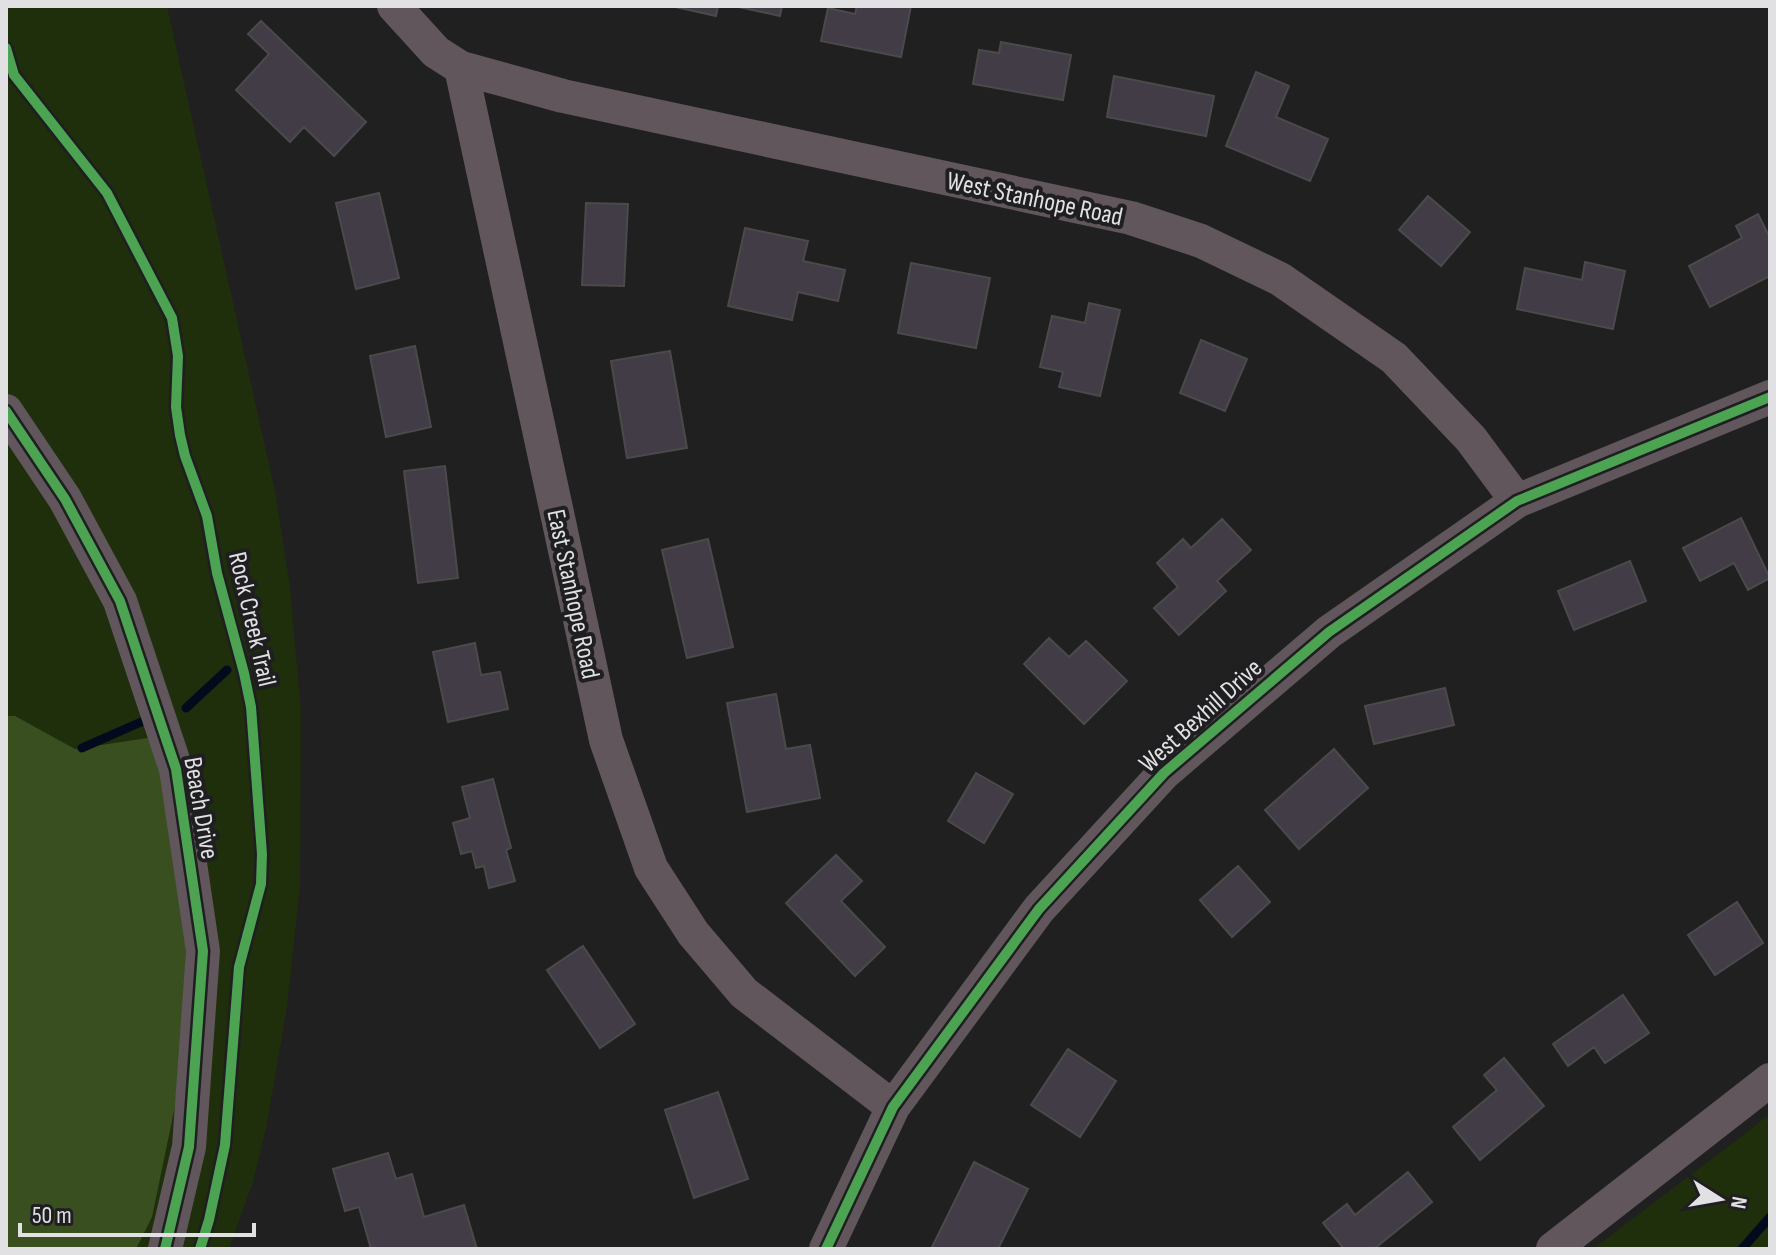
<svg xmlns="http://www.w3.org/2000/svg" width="1776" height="1255" font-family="'Sofia Sans Condensed',sans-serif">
<rect width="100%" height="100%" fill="#202021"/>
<path fill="#1f2e0b" d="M6,6h161l109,490 14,91 11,124 -1,175 -13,121 -20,117 -14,58 -24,67h-223z
M1770,1114v135h-177l154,-117z"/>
<path fill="#3a4f1f" d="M6,716h9l60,33 79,-12 22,96 10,107 -2,123 -32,154 -16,32h-130z"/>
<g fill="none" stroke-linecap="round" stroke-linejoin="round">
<path stroke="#030a1d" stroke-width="9" d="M186,708l41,-38
M82,748l59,-26
M1742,1249l28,-32"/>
</g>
<path fill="#413c46" stroke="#4a4a4b" stroke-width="2" d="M671,6h47l-2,10z
M734,6h48l-2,10z
M857,6h54l-10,51 -80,-16 7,-33 27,6z
M261,21l105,101 -32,34 -30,-29 -14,15 -54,-52 33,-36 -21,-20z
M1001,42l70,13 -8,45 -90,-16 6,-34 20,3z
M1256,72l33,14 -13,31 52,22 -18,42 -84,-35z
M1114,76l100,20 -8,40 -99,-19z
M379,193l20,85 -43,11 -20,-86z
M1428,196l42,36 -29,34 -42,-36z
M586,203l42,1 -4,82 -42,-1z
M1758,214l12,24v38l-60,31 -21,-41 53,-28 -6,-12z
M745,228l63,13 -5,20 42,9 -7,31 -40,-9 -6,28 -64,-14z
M1585,262l40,9 -12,58 -96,-20 8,-41 57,12z
M911,263l79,15 -14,70 -78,-15z
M1089,303l31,7 -20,86 -41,-9 4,-15 -23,-5 12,-51 33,7z
M1201,340l46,19 -22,52 -45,-18z
M415,346l16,81 -45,10 -16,-81z
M670,351l17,97 -60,10 -16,-97z
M445,466l13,112 -40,5 -14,-112z
M1741,518l29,60 -22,12 -14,-27 -34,18 -17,-33z
M1222,519l29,31 -34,31 9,10 -47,44 -25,-27 24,-21 -21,-24 26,-24 8,9z
M708,539l25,108 -46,11 -25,-108z
M1630,561l16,40 -72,29 -16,-39z
M1049,638l20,19 17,-16 41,40 -43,43 -60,-60z
M475,643l6,32 19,-3 8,37 -60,13 -15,-70z
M1445,688l9,37 -80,19 -9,-38z
M776,694l10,55 24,-4 10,53 -73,14 -20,-109z
M1334,749l34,39 -69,61 -34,-39z
M976,773l37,21 -29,49 -36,-22z
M493,779l18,69 -5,2 9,31 -26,7 -5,-22 -8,2 -4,-17 -11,3 -8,-31 17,-5 -8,-31z
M836,855l26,26 -21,20 44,46 -30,29 -69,-73z
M1238,866l32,36 -38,35 -32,-37z
M1737,902l26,41 -48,32 -27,-40z
M583,946l52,78 -35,24 -53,-78z
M1623,995l26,38 -44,30 -11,-16 -26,19 -15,-22z
M1068,1049l48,32 -36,56 -49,-32z
M1504,1058l40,48 -64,54 -27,-33 44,-37 -13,-15z
M718,1092l30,87 -54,19 -29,-88z
M388,1153l8,26 16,-5 12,43 40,-12 13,44h-106l-12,-42 -14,4 -12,-42z
M974,1162l54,27 -30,60h-67z
M1408,1172l24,30 -58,47h-30l-21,-26 24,-19 8,11z"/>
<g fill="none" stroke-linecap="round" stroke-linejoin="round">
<path stroke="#61565c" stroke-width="34" d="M394,6l42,46 25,16 145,672 45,128 42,65 51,60 149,114
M461,68l102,28 568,122 70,23 79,38 114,79 77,81 46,62
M6,411l59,88 55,102 56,168 27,182 -14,196 -24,102
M826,1249l67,-142 146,-198 125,-136 165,-141 188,-131 253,-104
M1553,1249l217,-169"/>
<g stroke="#1f1f22" stroke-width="15">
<path id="cycleway" d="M6,48l8,27 93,118 65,125 6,38 -2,51 4,28 5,21 22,60 10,57 27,100 7,34 11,147 -1,30 -22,83 -14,178 -16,75 -9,29
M6,411l59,88 55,102 56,168 27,182 -14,196 -24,102
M826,1249l67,-142 146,-198 125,-136 165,-141 188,-131 253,-104"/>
</g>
<use href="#cycleway" stroke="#4ca352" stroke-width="10"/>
</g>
<g text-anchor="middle" stroke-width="8" stroke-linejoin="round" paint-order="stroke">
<g font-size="26" fill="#e1e1e3" stroke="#1f1f22">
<text transform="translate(1035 198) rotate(12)" y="9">West Stanhope Road</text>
<text transform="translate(574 594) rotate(78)" y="9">East Stanhope Road</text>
<text transform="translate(253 619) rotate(77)" y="9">Rock Creek Trail</text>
<text transform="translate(1200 715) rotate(-42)" y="9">West Bexhill Drive</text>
<text transform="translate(202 808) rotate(80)" y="9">Beach Drive</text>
</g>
</g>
<rect width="1776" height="1255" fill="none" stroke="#e1e1e3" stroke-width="16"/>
<g transform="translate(1720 1199) rotate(101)" stroke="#1f1f22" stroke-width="6" paint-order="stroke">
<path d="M0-6L14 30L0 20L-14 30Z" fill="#e1e1e3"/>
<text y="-12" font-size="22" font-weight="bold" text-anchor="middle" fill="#e1e1e3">N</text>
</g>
<path d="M20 1223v12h234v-12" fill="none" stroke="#e1e1e3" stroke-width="4"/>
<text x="32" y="1223" font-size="24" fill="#e1e1e3" stroke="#1f1f22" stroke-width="6" paint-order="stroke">50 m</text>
</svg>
